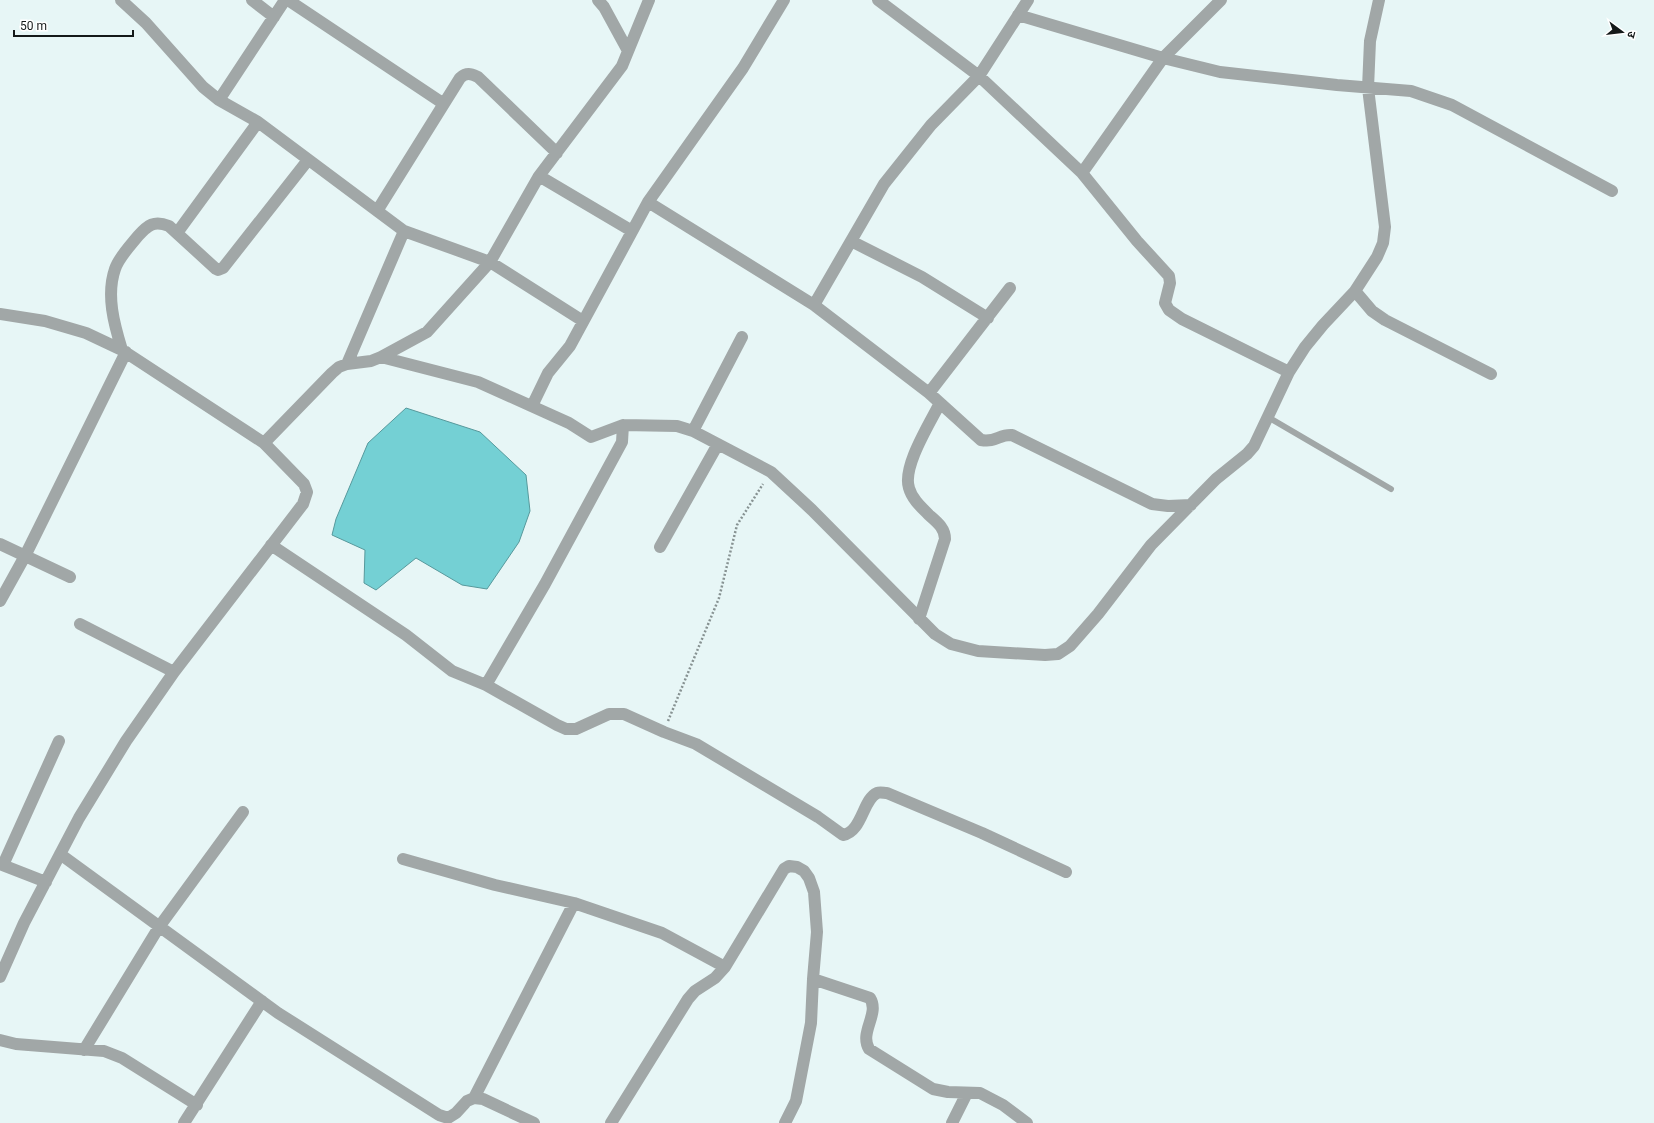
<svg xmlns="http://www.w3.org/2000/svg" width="1654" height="1123" font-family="Roboto,'Noto Sans Devanagari',sans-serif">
<rect width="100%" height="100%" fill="#e7f6f6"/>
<path fill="#74d0d4" stroke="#57999c" d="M406,408l74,24 46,43 4,36 -11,31 -32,47 -25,-4 -46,-27 -40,32 -12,-7 1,-33 -33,-15 4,-16 32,-76z"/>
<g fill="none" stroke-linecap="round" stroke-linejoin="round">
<path stroke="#879292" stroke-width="2.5" stroke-dasharray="2 2" stroke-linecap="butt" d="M668,721l51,-123 18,-73 26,-41"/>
<path stroke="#a1a7a7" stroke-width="6" d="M1268,417l123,72"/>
<path stroke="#a1a7a7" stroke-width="12" d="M121,0l25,23 57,64 16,13 39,22 146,109 86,31 93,59
M252,0l22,17
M288,0l156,104
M598,0l6,7 24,44
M878,0l101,76 103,97 55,68 32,35 1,7 -5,20 4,7 13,9 107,53
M1018,15l145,43 57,14 117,13 74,6 41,14 160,86
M219,100l66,-100
M1082,173l81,-115 58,-58
M539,176l93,55
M648,202l166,103 115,88 52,47c15,3 18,-6 31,-5l140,69 16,2 23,-1
M377,211l83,-133c7,-6 11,-4 18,-1l79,76
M177,233l81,-111
M851,241l71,36 66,41
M1355,291l17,20 13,9 106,54
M814,305l70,-121 47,-59 48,-49 49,-76
M0,314l45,7 41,12 36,17 142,93 40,41 3,8 -4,12 -129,168 -48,69 -47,77 -55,105 -24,54
M122,350c-8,-26 -16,-55 -7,-81 4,-12 15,-23 23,-33 10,-11 16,-16 31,-10l47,43 2,1 5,-2 85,-108
M381,357l97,25 91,41 22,14 32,-12 54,1 16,5 78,41 41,38 123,124 16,10 27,7 67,4 13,-1 12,-8 28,-32 53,-69 65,-66 31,-25 7,-8 35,-74 16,-25 18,-22 32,-34 22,-34 6,-14 2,-16 -17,-139 2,-47 9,-41
M347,364l57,-133
M929,393l81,-105
M532,406l16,-33 22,-27 78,-144 95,-134 41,-68
M693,431l49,-94
M264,443l68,-70 7,-6 8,-3 24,-3 10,-4 46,-25 63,-70 49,-86 83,-110 27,-66
M0,544l70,33
M271,545l135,90 46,36 34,14 71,40 9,4h10l33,-15h15l40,18 32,12 122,73 25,18c19,-3 20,-36 34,-42 3,-1 7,0 10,0l95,40 84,39
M660,547l58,-103
M0,601l25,-45 101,-204
M919,619l26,-80c0,-11 -8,-17 -16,-24 -8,-8 -17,-16 -20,-27 -7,-21 21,-65 31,-85
M80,624l94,48
M486,685l59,-101 77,-142 1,-17
M60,854l218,159 161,102 9,3 8,-5 11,-12 7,-3 9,1 51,24
M403,859l92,26 79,18 88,30 63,34
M0,864l46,18
M3,865l56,-124
M813,979l57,19c10,16 -11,34 -1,51l64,40 15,3 32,1 23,12 24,18
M0,1040l16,4 88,7 18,7 75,47
M84,1050l75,-123 84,-115
M474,1098l100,-195
M184,1123l78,-122
M611,1123l77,-124 7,-8 20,-13 10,-11 59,-98 5,-3 8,1 7,4 5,7 5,14 3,40 -4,47 -2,44 -15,78 -11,22
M952,1123l15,-30"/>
</g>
<g transform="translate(1622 32) rotate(105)" stroke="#ffffff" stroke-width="3" paint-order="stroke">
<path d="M0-3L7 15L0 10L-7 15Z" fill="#141919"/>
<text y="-6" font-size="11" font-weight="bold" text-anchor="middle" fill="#141919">उ</text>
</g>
<path d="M14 30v6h119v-6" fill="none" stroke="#141919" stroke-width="2"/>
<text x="20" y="30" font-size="12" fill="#141919" stroke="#ffffff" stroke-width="3" paint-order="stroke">50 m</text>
</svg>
